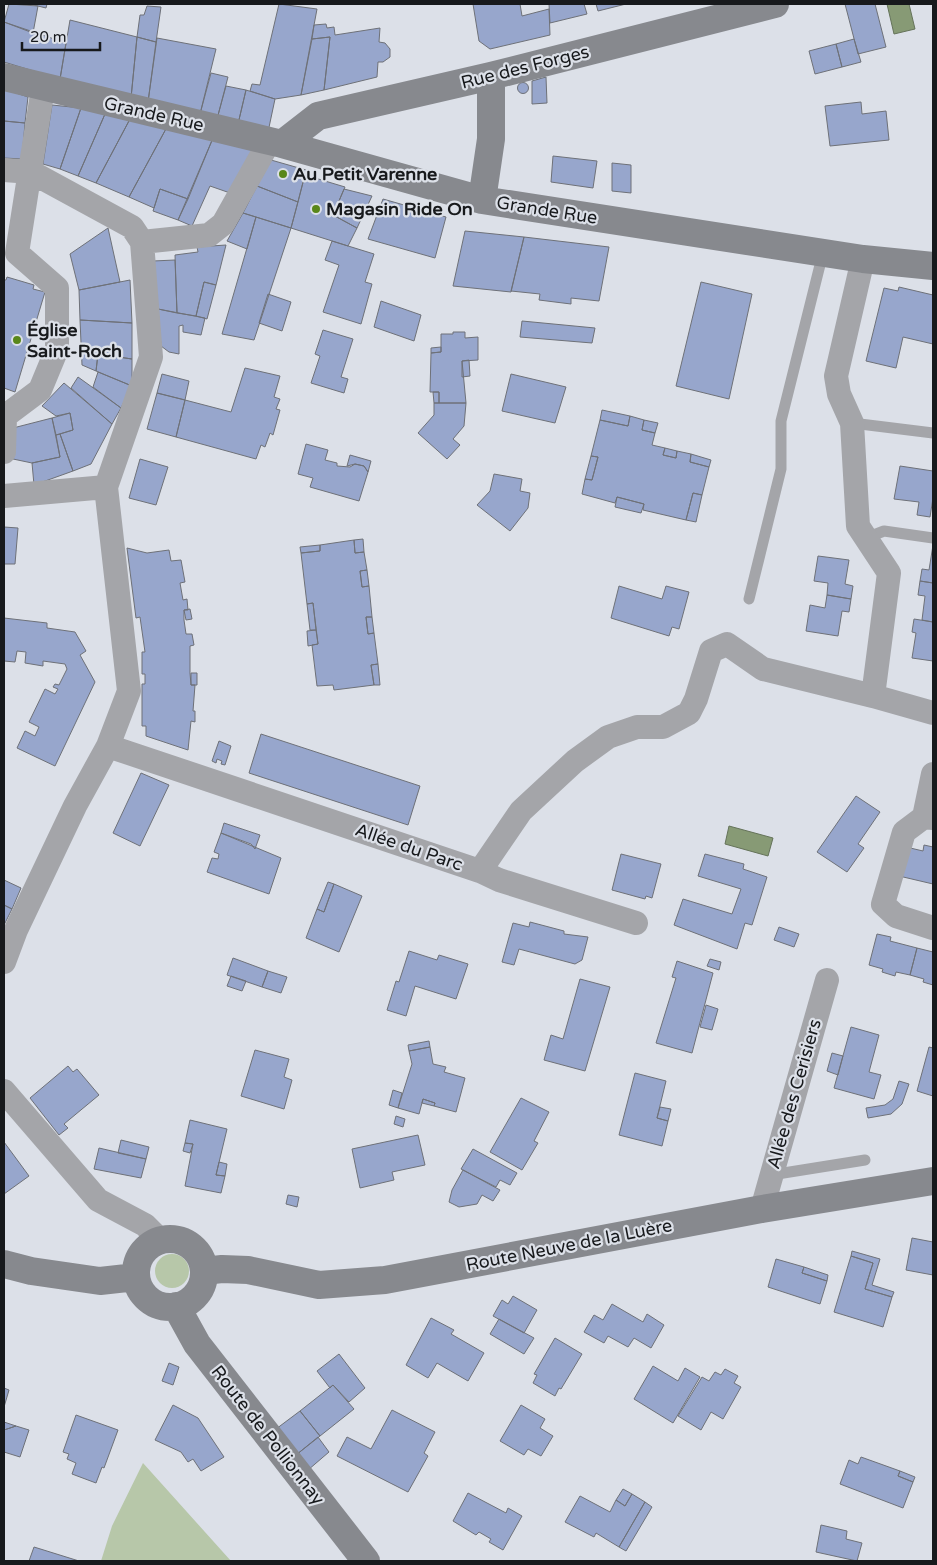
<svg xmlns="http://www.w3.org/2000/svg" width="937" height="1565" font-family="'Varela Round',sans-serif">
<rect width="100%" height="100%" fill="#dce0e8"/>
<path fill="#b7c7a9" d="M155 1271a17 17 0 1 1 34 0a17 17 0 1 1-34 0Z
M143,1463l88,98h-130l11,-35z"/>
<path fill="#879a75" stroke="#65735a" d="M887,4h22l6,25 -21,5z
M729,826l44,12 -5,18 -43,-12z"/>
<path fill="#97a6cc" stroke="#6e7178" d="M9,4l29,2 -5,27 -29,-11z
M30,4h17l-1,4z
M279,4l38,5 -16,86 -26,4 -25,-8 2,-7 8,1z
M473,4h47l2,12 27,-7 1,26 -60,14 -11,-8z
M549,4h35l3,10 -37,9z
M596,4h30l-28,7z
M845,4h30l11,43 -28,7z
M147,6l14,1 -5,35 -19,-5 3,-22h4z
M70,20l67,17 -6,61 -71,-19z
M4,22l62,21 -6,36 -56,-17z
M326,24l1,4 7,-1 1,8 45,-7 -1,14 6,1 5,6v8l-7,5h-5l-1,15 -53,13 6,-53 -18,2 2,-14z
M137,37l19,5 -8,60 -17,-4z
M330,37l-6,53 -23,5 11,-56z
M157,38l59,11 -16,65 -52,-12z
M854,39l7,23 -19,5 -6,-23z
M836,44l6,23 -27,7 -6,-23z
M211,73l17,4 -11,42 -17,-5z
M546,77l1,26 -15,1v-23z
M517.5 88a5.5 5.5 0 1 1 11 0a5.5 5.5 0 1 1-11 0Z
M226,86l20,4 -8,34 -21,-5z
M4,89l24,8 -3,26 -21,-2z
M246,90l29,9 -7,33 -30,-8z
M861,102l1,12 24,-3 3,29 -59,6 -5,-40z
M52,105l29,3 -21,61 -17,-5z
M81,108l24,6 -27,62 -18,-7z
M105,114l25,5 -34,64 -18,-7z
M130,119l37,8 -38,70 -33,-14z
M4,121l21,2 -3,36 -18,-1z
M167,127l46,11 -25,61 -28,-10 -6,19 -25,-11z
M213,138l44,9 -24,47 -23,-8 -18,40 -14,-6z
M553,156l44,5 -4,27 -42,-6z
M271,160l35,10 -8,32 -41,-16z
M612,163l19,2v28l-19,-2z
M305,175l40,12 -12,28 24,13 -9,18 -57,-18z
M257,186l41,16 -7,26 -48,-15z
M160,189l28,10 -10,21 -25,-9z
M344,189l28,7 -15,32 -24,-13z
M383,199l63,18 -11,41 -67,-19z
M243,213l13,4 -9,32 -20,-8z
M256,217l35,11 -37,112 -32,-6z
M108,228l12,54 -41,8 -9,-36z
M465,231l59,6 -13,55 -58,-6z
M524,237l85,10 -10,54 -28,-3v6l-32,-4 1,-6 -29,-3z
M332,241l42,13 -9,28 7,2 -11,40 -38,-12 16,-47 -14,-5z
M226,245l-10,40 -12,-3 -8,34 -19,-3 -2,-58 23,-3 -1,-5z
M175,260l2,53 -19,-4 -5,-48z
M7,277l27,8 -1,4 12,3 -30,100 -11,-4v-108h2z
M130,280l2,43 -52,-3 -1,-30z
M204,282l12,3 -9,34 -11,-3z
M701,282l51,12 -23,105 -53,-13z
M899,287l34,8v49l-30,-7 -7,31 -30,-7 18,-73 14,3z
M268,294l23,8 -9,29 -23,-8z
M381,301l40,14 -7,26 -40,-14z
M158,309l47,9 -4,17 -18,-3v-7l-4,1v28l-10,-2 -8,-6z
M80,320l52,3v36l-34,-5 -2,17 -14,-6z
M522,321l73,7 -3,15 -72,-6z
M323,330l30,9 -12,38 7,2 -4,14 -33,-10 9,-27 -5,-2z
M453,332h12v6l13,-1v23l-16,1 4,42h-27v-11h-9l1,-39 10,-1v-18h12z
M441,347v5l-10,1v-5z
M98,354l34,5v27l-36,-15z
M469,360l1,16 -8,1v-16z
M245,368l35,8 -6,21 6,2 -4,10 4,1 -7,25 -3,-2 -5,14 -4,-2 -5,14 -80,-22 9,-37 46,12z
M98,372l34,14 -11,22 -28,-21z
M162,374l27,7 -4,19 -28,-7z
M511,374l55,13 -11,36 -53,-12z
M78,377l43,31 -9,16 -41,-36z
M64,383l48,41 -21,40 -18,7 -13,-37 13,-4 -3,-17 -14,3 -14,-10z
M433,392h6v11h-5z
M157,393l28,7 -9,37 -29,-8z
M434,403h32l-2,23 -11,13 7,6 -13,14 -29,-26 16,-18z
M602,410l28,6 -2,10 -28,-6z
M70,413l3,17 -17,5 -4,-17z
M630,416l14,4 -2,10 13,3 -3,12 13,3 -2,7 13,3 1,-7 14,3 -1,8 19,5 -7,28 -9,-2 -7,27 -43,-10 1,-6 -27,-7 -2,6 -33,-9 3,-15 7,1 6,-23 -7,-1 9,-36 28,6z
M52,418l8,39 -28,6 -19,-4v-31z
M644,420l14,3 -3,10 -13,-3z
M60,434l13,37 -39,14 -2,-22 28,-6 -4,-22z
M306,444l22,6 -3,10 12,3v3l13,1 5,-3 9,2 4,6 -9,29 -49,-14 3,-9 -15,-4z
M665,448l12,3 -1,7 -13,-3z
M691,454l20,6 -2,7 -19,-5z
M350,455l21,6 -3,11 -4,-6 -9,-2 -8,2z
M591,456l7,1 -6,23 -7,-1z
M140,459l28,8 -12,38 -27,-7z
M900,466l33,5v27l-3,19 -13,-2 2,-13 -25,-3z
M494,474l28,5 -2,12 10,2 -2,15 -18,23 -33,-26 13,-14z
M693,493l9,2 -6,27 -10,-2z
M617,497l27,7 -3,9 -26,-6z
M4,527l14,1 -3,36h-11z
M363,539l1,13 -9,1 -1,-13z
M354,540l1,13 9,-1 3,18 -7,1 2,16 7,-1 3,31h-6l2,17 6,-1 4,31 -7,1 3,20 -40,5 -1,-5 -16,1 -5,-41 6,-1 -5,-41 -6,1 -6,-51 19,-2v-6z
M320,545v6l-19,2 -1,-6z
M933,545v38l-13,-2 2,-12 7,1z
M127,548l20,5 22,-3 2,11 10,-1 4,22 -5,1 3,17 4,-1 1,11h-4v10l2,14h6l2,11 -4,1v27l1,12h4l-2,26h2v11l-4,-1 -3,29 -42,-14v-10h-4v-42h3v-10h-3v-22h3l-5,-35 -4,1z
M818,556l31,4 -4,24 8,2 -2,13 -24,-4 1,-12 -14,-2z
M367,570l2,16 -7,1 -2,-16z
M920,581l13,2v39l-11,-2 3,-24 -7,-1z
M619,586l43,13 4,-13 23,6 -10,37 -7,-2 -3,9 -58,-18z
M827,595l24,4 -2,13 -7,-1 -4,25 -32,-5 4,-26 15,3z
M313,603l3,27h-6l-3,-26z
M190,609l2,10 -6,1 -2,-10z
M366,617h6l2,16 -6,1z
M4,618l43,5v5l28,4 11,19 -6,4 15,27 -40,84 -38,-18 8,-17 10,5 4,-9 -10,-5 16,-33 10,5 3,-5 -5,-2 2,-3 4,1 8,-16 -2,-5 -22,-3v5l-18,-3 1,-11 -9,-1 -2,11 -11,-1z
M914,619l19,3v39l-21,-3 4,-25 -4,-1z
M316,630l2,14 -10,2 -1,-15z
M378,664l2,21h-6l-3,-20z
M191,673h6v12h-6z
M261,734l159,52 -12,39 -159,-52z
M219,741l12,5 -6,19 -4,-1 1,-3 -5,-2 -1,4 -4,-2z
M141,773l28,12 -29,61 -27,-13z
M856,796l24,16 -22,32 6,4 -17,24 -30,-20z
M224,823l36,12 -5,14 -4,-5 -30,-11z
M221,833l60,25 -12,36 -62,-22 5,-14 6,1 1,-5 -5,-2z
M924,845l9,2v37l-34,-8 7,-29 17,4z
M621,854l40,10 -9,34 -6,-2 -1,3 -33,-9z
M705,854l39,10 -1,5 24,8 -15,48 -7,-2 -8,26 -63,-24 9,-26 49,15 9,-25 -43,-13z
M4,880l17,8 -9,21 -8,-4z
M328,882l6,2 -10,28 -7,-3z
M334,884l28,12 -23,56 -33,-14 11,-29 7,3z
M4,905l8,4 -8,16z
M530,922l34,9v3l24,3 -6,23 -7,4 -56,-15 -5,16 -12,-3 11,-39 16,4z
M779,927l20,7 -5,13 -20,-7z
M877,934l14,3 -1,4 27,7 -7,27 -14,-3 -1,4 -13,-4 1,-3 -14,-4z
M917,948l16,4v33l-10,-3 1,-3 -14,-4z
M409,951l28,9 2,-5 29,9 -12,35 -41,-13 -9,30 -19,-6 9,-29 3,1z
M233,958l35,13 -6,16 -35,-12z
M710,959l11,3 -2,8 -12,-4z
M677,961l36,12 -21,80 -36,-10 20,-65 -4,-1z
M268,971l19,6 -6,16 -19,-6z
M231,976l15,5 -4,10 -15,-5z
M580,979l30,8 -25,84 -41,-11 7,-25 12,4z
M706,1005l12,4 -6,21 -12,-3z
M851,1027l28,8 -10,37 12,3 -7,24 -40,-11z
M429,1041l1,6 -21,4 -1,-6z
M430,1047l3,17 13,3 -2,5 21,6 -9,34 -22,-6 1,-3 -12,-4 -4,15 -21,-6 14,-44 -3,-13z
M929,1047l4,1v48l-16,-5z
M255,1050l34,9 -5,18 8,3 -8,29 -43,-13z
M832,1053l11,3 -5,19 -11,-4z
M68,1066l5,6 4,-3 22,26 -35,29 4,4 -9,7 -29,-37z
M635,1073l31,8 -9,37 11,3 -6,25 -43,-11z
M899,1081l10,3 -7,20 -11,10 -23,4 -2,-10 19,-3 8,-6z
M393,1090l9,3 -4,15 -9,-3z
M521,1098l28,14 -15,29 4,2 -16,27 -32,-18z
M423,1099l12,4 -1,3 -12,-3z
M660,1107l11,2 -3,12 -11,-3z
M396,1116l9,3 -2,8 -9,-3z
M190,1120l37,9 -11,46 9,1 -4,17 -36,-7 8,-42 -8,-1z
M418,1135l7,30 -33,7 2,8 -34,8 -8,-39z
M121,1140l28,7 -3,12 -28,-6z
M4,1142l25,34 -25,18z
M185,1143l8,1 -3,9 -7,-2z
M99,1148l47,11 -5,19 -47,-9z
M473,1149l44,24 -7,12 -10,-5 -4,7 -35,-18z
M219,1162l8,2 -2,12 -9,-1z
M463,1170l37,20 -7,11 -11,-6 -5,9 -18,3 -10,-5 3,-12z
M288,1195l11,2 -2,10 -11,-3z
M912,1238l21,4v33l-27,-5z
M852,1251l28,8 -8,26 22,7 -2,5 -27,-8 8,-26 -22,-7z
M851,1256l22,7 -8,26 27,8 -9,30 -49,-15z
M776,1259l28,8 -2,6 25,8 -7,23 -52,-17z
M804,1267l24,8 -1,6 -25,-8z
M513,1296l24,14 -13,23 -31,-17 9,-16 6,4z
M612,1304l31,18 4,-8 17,11 -13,23 -17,-10 -6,9 -20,-11 -4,7 -20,-11 10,-17 9,5z
M431,1318l23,12 -3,4 33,19 -16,28 -31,-18 -9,15 -22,-13z
M499,1319l35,19 -10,16 -34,-20z
M555,1338l27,16 -21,35 -2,-1 -4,8 -22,-13 4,-8 -3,-1z
M339,1354l26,34 -16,14 -16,-17 -3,3 -13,-17z
M169,1363l10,4 -6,18 -11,-4z
M653,1366l25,15 7,-13 15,9 -27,46 -39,-24z
M725,1369l13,7 -4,7 7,4 -18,32 -12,-7 -10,18 -23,-14 24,-39 7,4 6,-9 6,3z
M333,1385l21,24 -34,27 -20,-25z
M4,1388l5,2 -5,17z
M173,1405l25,13 26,39 -23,14 -8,-12 -5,3 -7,-10 -26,-12z
M521,1405l24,14 -5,9 13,8 -12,20 -13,-7 -4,6 -24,-14z
M392,1410l43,22 -11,21 4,3 -20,36 -71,-36 10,-19 24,12z
M300,1411l20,25 -24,19 -20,-26z
M76,1415l42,15 -14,38 -2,-1 -6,16 -24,-9 4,-11 -9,-4 2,-5 -6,-2z
M4,1422l12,4 -12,4z
M16,1426l13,4 -9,27 -16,-5v-22z
M318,1437l11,15 -21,18 -12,-15z
M861,1457l39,14 -2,5 15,6 -10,26 -63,-24 9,-24 9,4z
M900,1471l15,6 -2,5 -15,-6z
M623,1489l9,5 -7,12 -9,-6z
M468,1493l38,20 2,-5 14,8 -19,34 -14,-8 2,-3 -12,-7 -3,3 -23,-14z
M632,1494l13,8 -26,45 -23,-14 -2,4 -29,-15 15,-26 30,16 6,-12 9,6z
M645,1502l7,5 -26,44 -7,-4z
M821,1525l26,6 -1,8 16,4 -5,18 -41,-9z
M34,1547l45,14h-50z"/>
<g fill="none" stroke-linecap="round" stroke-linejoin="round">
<path stroke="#a4a5a9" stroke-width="11" d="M852,423l81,10
M866,538l18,-7 49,7
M749,599l32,-130v-48l42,-168
M771,1175l94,-15"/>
<path stroke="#a4a5a9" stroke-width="24" d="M4,170l27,2 101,55 10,15 9,115 -45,130 23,204 -21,55 -33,60 -59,124 -12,32
M142,242l67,-7 14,-11 46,-82
M17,253l26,-165
M863,259l-27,117 3,18 13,29 6,103 31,47 -16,123 60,17
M4,417l36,-27 17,-41v-61l-40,-35
M4,452l1,-35
M4,496l102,-9
M108,746l372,125 41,-60 54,-50 33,-24 29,-10h26l26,-14 7,-14 15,-48 16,-7 36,25 110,27
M933,774l-9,43 9,1
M924,817l-20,15 -21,72 13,12 37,12
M480,871l19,9 137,43
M4,1091l94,109 47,25 15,15
M762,1209l65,-229"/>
<path stroke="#87898e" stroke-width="28" d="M4,77l278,67 200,56 381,59 70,7
M282,144l36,-28 173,-40 284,-72
M482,200l9,-61v-63
M136 1273a34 34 0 1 1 68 0a34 34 0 1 1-68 0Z
M4,1264l27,7 69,10 36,-4
M204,1271l18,-2 26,1 71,15 66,-5 377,-71 171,-28
M176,1306l21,38 169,217"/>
</g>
<g fill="#598719" stroke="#dce0e8" stroke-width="2">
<circle cx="283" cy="174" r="5"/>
<circle cx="316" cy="209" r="5"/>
<circle cx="17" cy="340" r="5"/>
</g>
<g text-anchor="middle" stroke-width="4.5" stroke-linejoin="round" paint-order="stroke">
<g font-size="18" fill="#17191c" stroke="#dce0e8">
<text transform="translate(525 67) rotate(-14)" y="6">Rue des Forges</text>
<text transform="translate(154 114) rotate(13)" y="6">Grande Rue</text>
<text transform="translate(547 210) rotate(9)" y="6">Grande Rue</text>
<text transform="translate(409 847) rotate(19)" y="6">Allée du Parc</text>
<text transform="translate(794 1094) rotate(-74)" y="6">Allée des Cerisiers</text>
<text transform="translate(569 1245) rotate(-11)" y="6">Route Neuve de la Luère</text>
<text transform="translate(268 1435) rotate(52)" y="6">Route de Pollionnay</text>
</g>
<g font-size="18" font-weight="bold" fill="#17191c" stroke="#dce0e8" text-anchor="start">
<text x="293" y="180">Au Petit Varenne</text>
<text x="326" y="215">Magasin Ride On</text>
<text x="27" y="336">Église<tspan x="27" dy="21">Saint-Roch</tspan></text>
</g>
</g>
<rect width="937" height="1565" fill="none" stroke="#17191c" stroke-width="10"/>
<path d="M22 42v8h78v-8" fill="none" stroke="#17191c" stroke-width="2.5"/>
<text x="30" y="42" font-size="15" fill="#17191c" stroke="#dce0e8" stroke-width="4" paint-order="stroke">20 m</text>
</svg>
